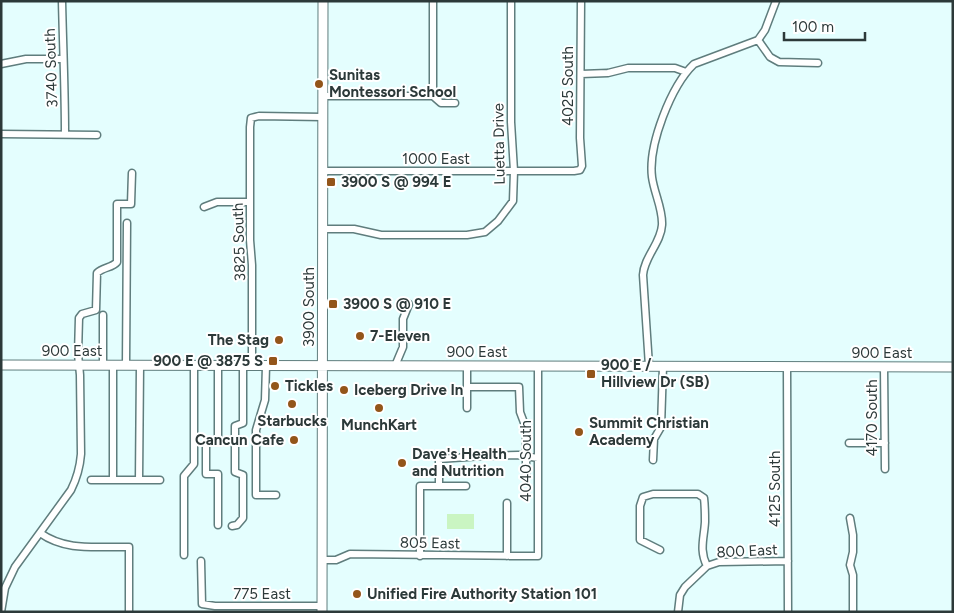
<svg xmlns="http://www.w3.org/2000/svg" width="954" height="613" font-family="Figtree,sans-serif">
<rect width="100%" height="100%" fill="#e4fefe"/>
<path fill="#caf5c2" d="M447,514h27v15h-27z"/>
<g fill="none" stroke-linecap="round" stroke-linejoin="round">
<g stroke="#5f7d7d" stroke-width="9">
<path id="minor" d="M62,1c1,45 3,89 3,133
M758,40l12,17 9,5 39,1
M1,64l25,-5h37
M581,74l27,-1 20,-5h47l11,4
M323,96h110l8,7h14
M433,96v-95
M1,134l96,1
M323,171h251l6,-1 2,-4 -2,-28 1,-137
M204,207l13,-5h33
M323,229h31l27,6h86l18,-3 13,-11 15,-20 1,-30 -3,-49v-121
M103,315v50
M113,365v115
M126,365l1,-142
M218,366v73l-12,4v31h12v51
M252,366v-101l-2,-25v-113l1,-9 8,-2 64,1
M266,366l-1,34 -9,30v65h20
M395,366l8,-19v-28l6,-15
M467,366v42
M649,366l-6,-91c1,-18 18,-32 19,-50 1,-16 -8,-32 -10,-48 -4,-32 19,-91 42,-113l64,-24 7,-10 11,-29
M787,367l1,245
M884,367l1,102
M467,387h52l1,25 6,16v49
M849,443h36
M653,460l1,-21 7,-12 2,-61
M91,480h69
M139,480l1,-114
M439,486v-27l43,-3 36,-1 20,3
M850,518l3,17v17l-3,13 3,10v37
M232,526l5,-1 6,-7v-43l-8,-3v-46l8,-3v-57
M40,533c27,19 57,13 89,14v65
M660,550l-20,-10v-34l3,-9 10,-3h45l6,4c1,8 1,16 1,24 -1,17 -6,28 2,44
M184,555v-79l10,-12v-98
M420,556v-70h46
M507,556v-53
M322,560h14l14,-6 188,2v-190
M201,561l1,43 13,2h107
M1,612l4,-24 10,-21 56,-77c6,-12 9,-23 10,-36l-1,-79 -2,-21 1,-36 3,-4 14,-4 1,-37c6,-6 15,-5 20,-11v-58h14l1,-31
M678,612l2,-17 5,-8 22,-21 12,-4 69,-1"/>
</g>
<g stroke="#5f7d7d" stroke-width="11">
<path id="secondary" d="M1,365l952,2
M322,612l1,-611"/>
</g>
<use href="#minor" stroke="#fff" stroke-width="6"/>
<use href="#secondary" stroke="#fff" stroke-width="9"/>
</g>
<g fill="#93551a" stroke="#fff" stroke-width="2">
<circle cx="319" cy="84" r="5"/>
<rect x="326" y="177" width="10" height="10" rx="2.5"/>
<rect x="328" y="299" width="10" height="10" rx="2.5"/>
<circle cx="360" cy="336" r="5"/>
<circle cx="279" cy="340" r="5"/>
<rect x="268" y="356" width="10" height="10" rx="2.5"/>
<rect x="586" y="369" width="10" height="10" rx="2.5"/>
<circle cx="275" cy="386" r="5"/>
<circle cx="344" cy="390" r="5"/>
<circle cx="292" cy="404" r="5"/>
<circle cx="379" cy="408" r="5"/>
<circle cx="579" cy="432" r="5"/>
<circle cx="294" cy="440" r="5"/>
<circle cx="402" cy="463" r="5"/>
<circle cx="357" cy="594" r="5"/>
</g>
<g text-anchor="middle" stroke-width="4" stroke-linejoin="round" paint-order="stroke">
<g font-size="15" fill="#2c3939" stroke="#fff">
<text transform="translate(51 68) rotate(-92)" y="5">3740 South</text>
<text transform="translate(568 86) rotate(-90)" y="5">4025 South</text>
<text transform="translate(499 144) rotate(-91)" y="5">Luetta Drive</text>
<text x="436" y="164">1000 East</text>
<text transform="translate(239 242) rotate(-92)" y="5">3825 South</text>
<text transform="translate(309 307) rotate(-90)" y="5">3900 South</text>
<text x="72" y="356">900 East</text>
<text x="477" y="357">900 East</text>
<text x="882" y="358">900 East</text>
<text transform="translate(872 418) rotate(-90)" y="5">4170 South</text>
<text transform="translate(526 461) rotate(-90)" y="5">4040 South</text>
<text transform="translate(775 489) rotate(-90)" y="5">4125 South</text>
<text transform="translate(430 543) rotate(1)" y="5">805 East</text>
<text transform="translate(747 551) rotate(-3)" y="5">800 East</text>
<text x="262" y="599">775 East</text>
</g>
<g font-size="15" font-weight="bold" fill="#2c3939" stroke="#fff" text-anchor="start">
<text x="329" y="80">Sunitas<tspan x="329" dy="17">Montessori School</tspan></text>
<text x="341" y="187">3900 S @ 994 E</text>
<text x="343" y="309">3900 S @ 910 E</text>
<text x="370" y="341">7-Eleven</text>
<text x="269" y="345" text-anchor="end">The Stag</text>
<text x="263" y="366" text-anchor="end">900 E @ 3875 S</text>
<text x="601" y="370">900 E /<tspan x="601" dy="17">Hillview Dr (SB)</tspan></text>
<text x="285" y="391">Tickles</text>
<text x="354" y="395">Iceberg Drive In</text>
<text x="292" y="426" text-anchor="middle">Starbucks</text>
<text x="589" y="428">Summit Christian<tspan x="589" dy="17">Academy</tspan></text>
<text x="379" y="430" text-anchor="middle">MunchKart</text>
<text x="284" y="445" text-anchor="end">Cancun Cafe</text>
<text x="412" y="459">Dave's Health<tspan x="412" dy="17">and Nutrition</tspan></text>
<text x="367" y="599">Unified Fire Authority Station 101</text>
</g>
</g>
<rect width="954" height="613" fill="none" stroke="#2c3939" stroke-width="5"/>
<path d="M784 32v8h81v-8" fill="none" stroke="#2c3939" stroke-width="2.5"/>
<text x="792" y="32" font-size="15" fill="#2c3939" stroke="#ffffff" stroke-width="4" paint-order="stroke">100 m</text>
</svg>
